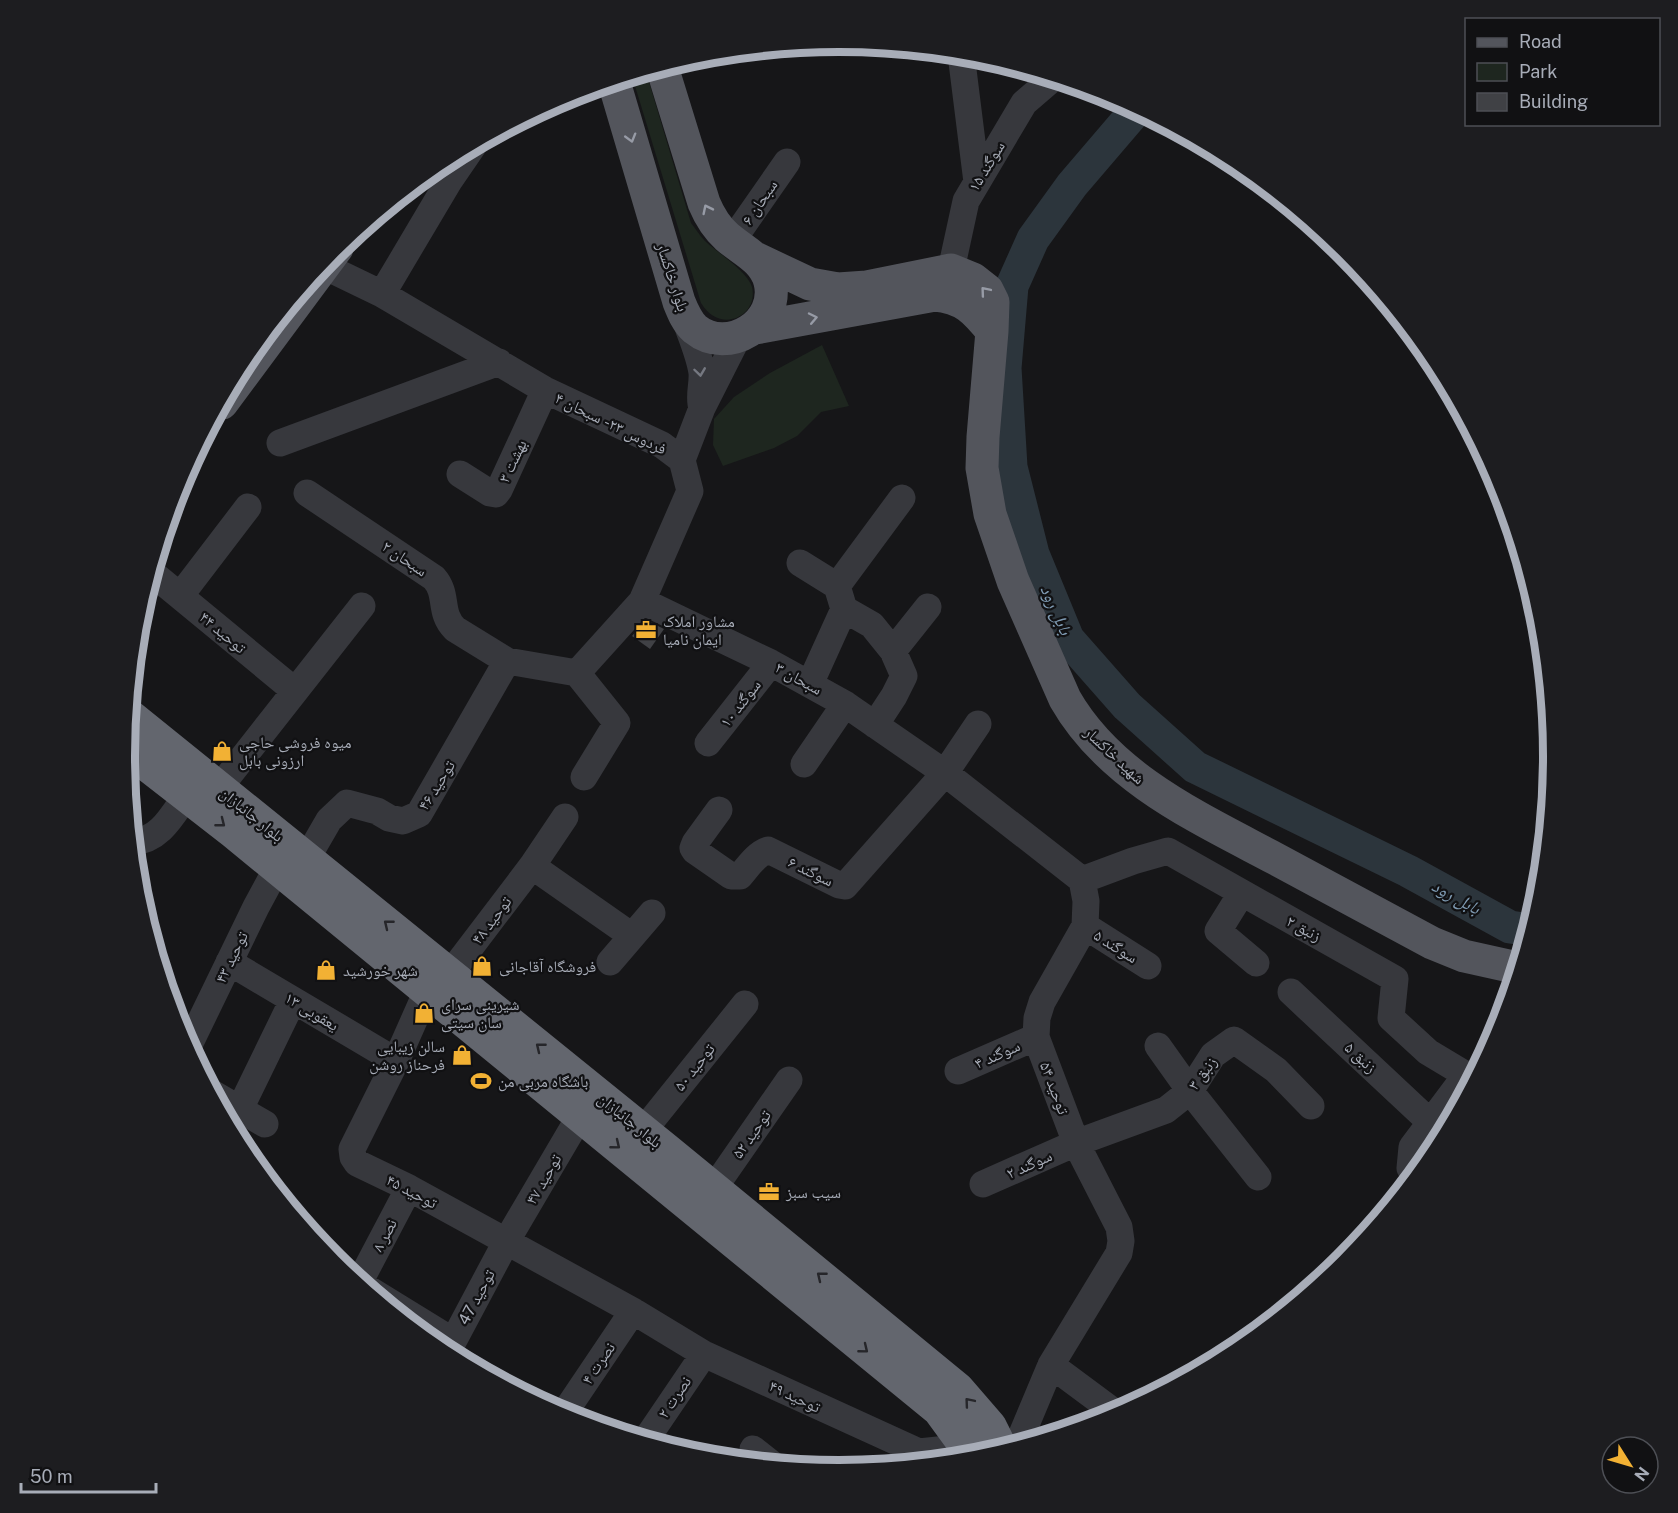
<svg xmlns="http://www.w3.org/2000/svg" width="1678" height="1513" font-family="'Public Sans','Noto Naskh Arabic',sans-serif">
<rect width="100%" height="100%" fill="#161618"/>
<path fill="#1e261f" d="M646,72l45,151c5,6 9,13 14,18 13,12 42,30 47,46 7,29 -32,48 -51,16l-69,-227z
M822,345l27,61 -28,6 -24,24 -23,12 -51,18 -10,-21 1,-26 20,-22 36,-24z"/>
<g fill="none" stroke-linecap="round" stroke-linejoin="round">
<path stroke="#2c353c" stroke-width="33" d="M1137,109l-65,76 -39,54 -21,47 -7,82 6,99 22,87 35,85 59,67 68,61 213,104 102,56 20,3"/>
</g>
<path fill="#404145" d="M646,620l18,9 -14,20 -18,-13z"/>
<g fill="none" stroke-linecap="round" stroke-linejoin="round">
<path stroke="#37383d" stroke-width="27" d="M961,54l16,128
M732,241l55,-79
M951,270l15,-69 58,-98 29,-25
M382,294l67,-113 24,-35
M684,316c6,18 16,40 18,57 1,12 -4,24 0,35l36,-71
M280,443l219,-81
M682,460l20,-52
M460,474l30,19 6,1 3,-4 46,-100
M307,493l127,85c15,17 4,34 21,51l52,32 70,12 65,-72 48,-110 -8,-31 -20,-15 -117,-55 -163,-96 -60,-29
M800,563l37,23 7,23 28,16 21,26 11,25 -10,20 -19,29
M152,573l143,118
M837,586l65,-88
M180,596l68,-89
M642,601l129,62 74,41 100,69 137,107 4,21 -1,25 -43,76 -5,16 -1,19 40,106 43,84 2,14 -2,12 -68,112 -34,81
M893,651l35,-44
M577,673l40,50 -33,54
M810,684l34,-75
M708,743l63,-80
M804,764l41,-60
M219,788l143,-182
M719,810l-24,33 -2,5 2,3 36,25h9c8,-9 16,-22 28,-26l71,35 6,1 100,-113 33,-49
M133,842c27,-2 39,-26 53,-46
M307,858l22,-38 18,-17 30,8 12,7 14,3 16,-7 88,-153
M532,866l100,70
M1082,880l51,-19 35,-10 227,128 -4,39 37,34 45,27
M1241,894l-23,37 38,32
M1085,926l63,40
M229,962l167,99
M610,962l42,-49
M450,974l82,-108 33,-49
M427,991l-31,70 -44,88 1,8 4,6 52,25 224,123 71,43 215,98 47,-5
M1291,992l139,130
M1158,1046l32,45 68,86
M188,1047l68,-140 21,-39
M958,1071l78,-34
M212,1093l53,31
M240,1109l53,-109
M643,1131l102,-127
M1416,1174l-6,-6 2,-21 54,-72
M983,1184l93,-41 90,-33 24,-19 23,-36 21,-15 42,30 35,36
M714,1188l75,-108
M359,1283l50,-95
M362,1285l91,56
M447,1353l59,-111 74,-126
M1051,1365l66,49
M563,1415l70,-104
M645,1441l59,-87
M753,1449l19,15"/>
<path stroke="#53555c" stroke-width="33" d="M614,82l65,220c4,10 8,20 16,27 33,27 85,-6 75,-47 -6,-23 -27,-31 -43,-45 -10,-9 -18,-22 -23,-34l-42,-136
M755,328l180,-33c29,3 39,14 57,36l1,-29 -6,-12 -14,-11 -22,-9 -84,17 -29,2 -28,-5 -53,-25
M992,331l-9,106 -1,31 8,46 23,67 52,118c45,79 134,119 211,160 52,28 104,56 156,84l32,13 54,12
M222,403l115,-155"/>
<path stroke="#63666e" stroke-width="33" d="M129,715l538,435 291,239 32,37 12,24
M125,748l108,84 706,578 27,37 5,11"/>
</g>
<defs><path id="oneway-chevron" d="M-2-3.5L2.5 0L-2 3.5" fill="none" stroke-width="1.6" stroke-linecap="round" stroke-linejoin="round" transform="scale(1.5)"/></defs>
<g stroke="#979ba6">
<use href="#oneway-chevron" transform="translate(631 138) rotate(74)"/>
<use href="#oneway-chevron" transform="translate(707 209) rotate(-116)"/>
<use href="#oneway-chevron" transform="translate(985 291) rotate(-130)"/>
<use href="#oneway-chevron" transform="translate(813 318) rotate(-12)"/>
</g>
<use stroke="#757881" href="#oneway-chevron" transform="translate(700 372) rotate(82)"/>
<g stroke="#26262a">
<use href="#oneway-chevron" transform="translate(221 823) rotate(38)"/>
<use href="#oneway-chevron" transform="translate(388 924) rotate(-141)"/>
<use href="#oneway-chevron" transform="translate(540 1047) rotate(-141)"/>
<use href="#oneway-chevron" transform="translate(616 1145) rotate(39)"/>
<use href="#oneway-chevron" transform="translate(821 1276) rotate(-141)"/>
<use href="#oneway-chevron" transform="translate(864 1349) rotate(39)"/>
<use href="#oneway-chevron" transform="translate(969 1402) rotate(-130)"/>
</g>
<defs>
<g id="office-bare" transform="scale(1.62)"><path d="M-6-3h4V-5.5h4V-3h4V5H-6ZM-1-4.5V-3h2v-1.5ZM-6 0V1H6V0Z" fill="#f2b134" stroke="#111113" stroke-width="2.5" paint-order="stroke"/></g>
<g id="shop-bare" transform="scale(1.62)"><path d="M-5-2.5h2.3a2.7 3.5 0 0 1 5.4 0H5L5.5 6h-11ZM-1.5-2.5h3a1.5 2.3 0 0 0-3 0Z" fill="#f2b134" stroke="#111113" stroke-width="2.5" paint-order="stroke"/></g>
<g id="stadium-bare" transform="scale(1.62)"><path d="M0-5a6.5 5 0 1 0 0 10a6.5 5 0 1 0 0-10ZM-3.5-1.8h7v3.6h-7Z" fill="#f2b134" stroke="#111113" stroke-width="2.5" paint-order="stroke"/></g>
</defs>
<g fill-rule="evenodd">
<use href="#office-bare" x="646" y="630"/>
<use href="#shop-bare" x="222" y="751"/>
<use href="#shop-bare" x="482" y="966"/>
<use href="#shop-bare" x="326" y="970"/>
<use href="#shop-bare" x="424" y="1013"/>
<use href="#shop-bare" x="462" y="1055"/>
<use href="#stadium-bare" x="481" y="1081"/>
<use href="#office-bare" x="769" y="1192"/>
</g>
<g text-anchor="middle" stroke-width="4.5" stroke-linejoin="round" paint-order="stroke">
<g font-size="16" fill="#a8adb8" stroke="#111113">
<text transform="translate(986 166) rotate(-59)" y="6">سوگند ۱۵</text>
<text transform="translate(759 202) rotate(-56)" y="6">سبحان ۶</text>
<text transform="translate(673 277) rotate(72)" y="6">بلوار خاکسار</text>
<text transform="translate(611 423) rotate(26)" y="6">فردوس ۲۳ - سبحان ۴</text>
<text transform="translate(512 461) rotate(-65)" y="6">بهشت ۳</text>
<text transform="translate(405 558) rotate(34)" y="6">سبحان ۲</text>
<text transform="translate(223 632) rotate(40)" y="6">توحید ۴۴</text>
<text transform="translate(799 678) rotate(29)" y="6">سبحان ۳</text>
<text transform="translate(740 703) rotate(-52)" y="6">سوگند ۱۰</text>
<text transform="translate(1115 755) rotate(43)" y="6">شهید خاکسار</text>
<text transform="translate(436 785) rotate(-58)" y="6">توحید ۴۶</text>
<text transform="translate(252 814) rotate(39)" y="6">بلوار جانبازان</text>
<text transform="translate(811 871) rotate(26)" y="6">سوگند ۶</text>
<text transform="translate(491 920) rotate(-53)" y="6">توحید ۴۸</text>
<text transform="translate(1304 928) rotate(29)" y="6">زنبق ۲</text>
<text transform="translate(1116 946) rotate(32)" y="6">سوگند ۵</text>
<text transform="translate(231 957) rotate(-64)" y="6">توحید ۴۳</text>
<text transform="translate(312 1011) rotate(31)" y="6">یعقوبی ۱۳</text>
<text transform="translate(997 1054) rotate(-24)" y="6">سوگند ۴</text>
<text transform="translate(1361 1057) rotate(43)" y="6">زنبق ۵</text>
<text transform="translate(694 1067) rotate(-52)" y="6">توحید ۵۰</text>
<text transform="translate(1202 1073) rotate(-54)" y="6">زنبق ۳</text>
<text transform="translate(1055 1088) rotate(69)" y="6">توحید ۵۴</text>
<text transform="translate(630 1120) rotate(39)" y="6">بلوار جانبازان</text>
<text transform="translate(751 1134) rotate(-55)" y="6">توحید ۵۲</text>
<text transform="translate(1029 1164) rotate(-24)" y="6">سوگند ۲</text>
<text transform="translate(543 1179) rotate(-60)" y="6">توحید ۴۷</text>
<text transform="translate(412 1191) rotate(28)" y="6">توحید ۴۵</text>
<text transform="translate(384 1235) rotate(-62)" y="6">نصر ۸</text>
<text transform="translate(476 1297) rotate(-62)" y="6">توحید 47</text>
<text transform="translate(598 1363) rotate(-56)" y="6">نصرت ۴</text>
<text transform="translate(795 1396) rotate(25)" y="6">توحید ۴۹</text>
<text transform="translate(674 1397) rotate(-56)" y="6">نصرت ۲</text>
</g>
<g font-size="16" fill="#a8adb8" stroke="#111113" text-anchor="start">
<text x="663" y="627">مشاور املاک<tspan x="663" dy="18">ایمان نامیا</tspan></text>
<text x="239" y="748">میوه فروشی حاجی<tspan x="239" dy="18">ارزونی بابل</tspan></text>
<text x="499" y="972">فروشگاه آقاجانی</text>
<text x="343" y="976">شهر خورشید</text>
<text x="441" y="1010">شیرینی سرای<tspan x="441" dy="18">سان سیتی</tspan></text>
<text x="445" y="1052" text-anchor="end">سالن زیبایی<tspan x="445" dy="18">فرحناز روشن</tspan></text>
<text x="498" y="1087">باشگاه مربی من</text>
<text x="786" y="1198">سیب سبز</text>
</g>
<g font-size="18" font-style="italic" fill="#7f9bb3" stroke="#111113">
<text transform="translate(1056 610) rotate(66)" y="6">بابل رود</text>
<text transform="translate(1456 897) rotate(29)" y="6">بابل رود</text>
</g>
</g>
<path d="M0 0H1678V1513H0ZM135 756a704 704 0 1 1 1408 0a704 704 0 1 1-1408 0Z" fill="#1d1d20" fill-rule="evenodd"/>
<path fill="none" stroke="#a8adb8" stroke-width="8" d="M135 756a704 704 0 1 1 1408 0a704 704 0 1 1-1408 0Z"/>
<rect x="1465" y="18" width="195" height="108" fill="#111113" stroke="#4d4f55" stroke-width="1.5"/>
<rect x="1477" y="38" width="30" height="9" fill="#53555c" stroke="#4d4f55" stroke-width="1.5"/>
<text x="1519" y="48" font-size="18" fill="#a8adb8">Road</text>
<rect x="1477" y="63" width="30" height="18" fill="#1e261f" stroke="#4d4f55" stroke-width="1.5"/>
<text x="1519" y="78" font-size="18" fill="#a8adb8">Park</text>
<rect x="1477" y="93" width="30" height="18" fill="#404145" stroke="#4d4f55" stroke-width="1.5"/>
<text x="1519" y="108" font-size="18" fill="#a8adb8">Building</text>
<g transform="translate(1630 1465) rotate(127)"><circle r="28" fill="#111113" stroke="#4d4f55" stroke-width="1.5"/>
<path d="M0-4.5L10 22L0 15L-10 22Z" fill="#f2b134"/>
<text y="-9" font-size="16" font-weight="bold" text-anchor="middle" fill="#a8adb8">N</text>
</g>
<path d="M21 1483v9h135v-9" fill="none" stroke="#a8adb8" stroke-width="3"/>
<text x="30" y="1483" font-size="18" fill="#a8adb8" stroke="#111113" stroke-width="4.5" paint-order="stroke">50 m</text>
</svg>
